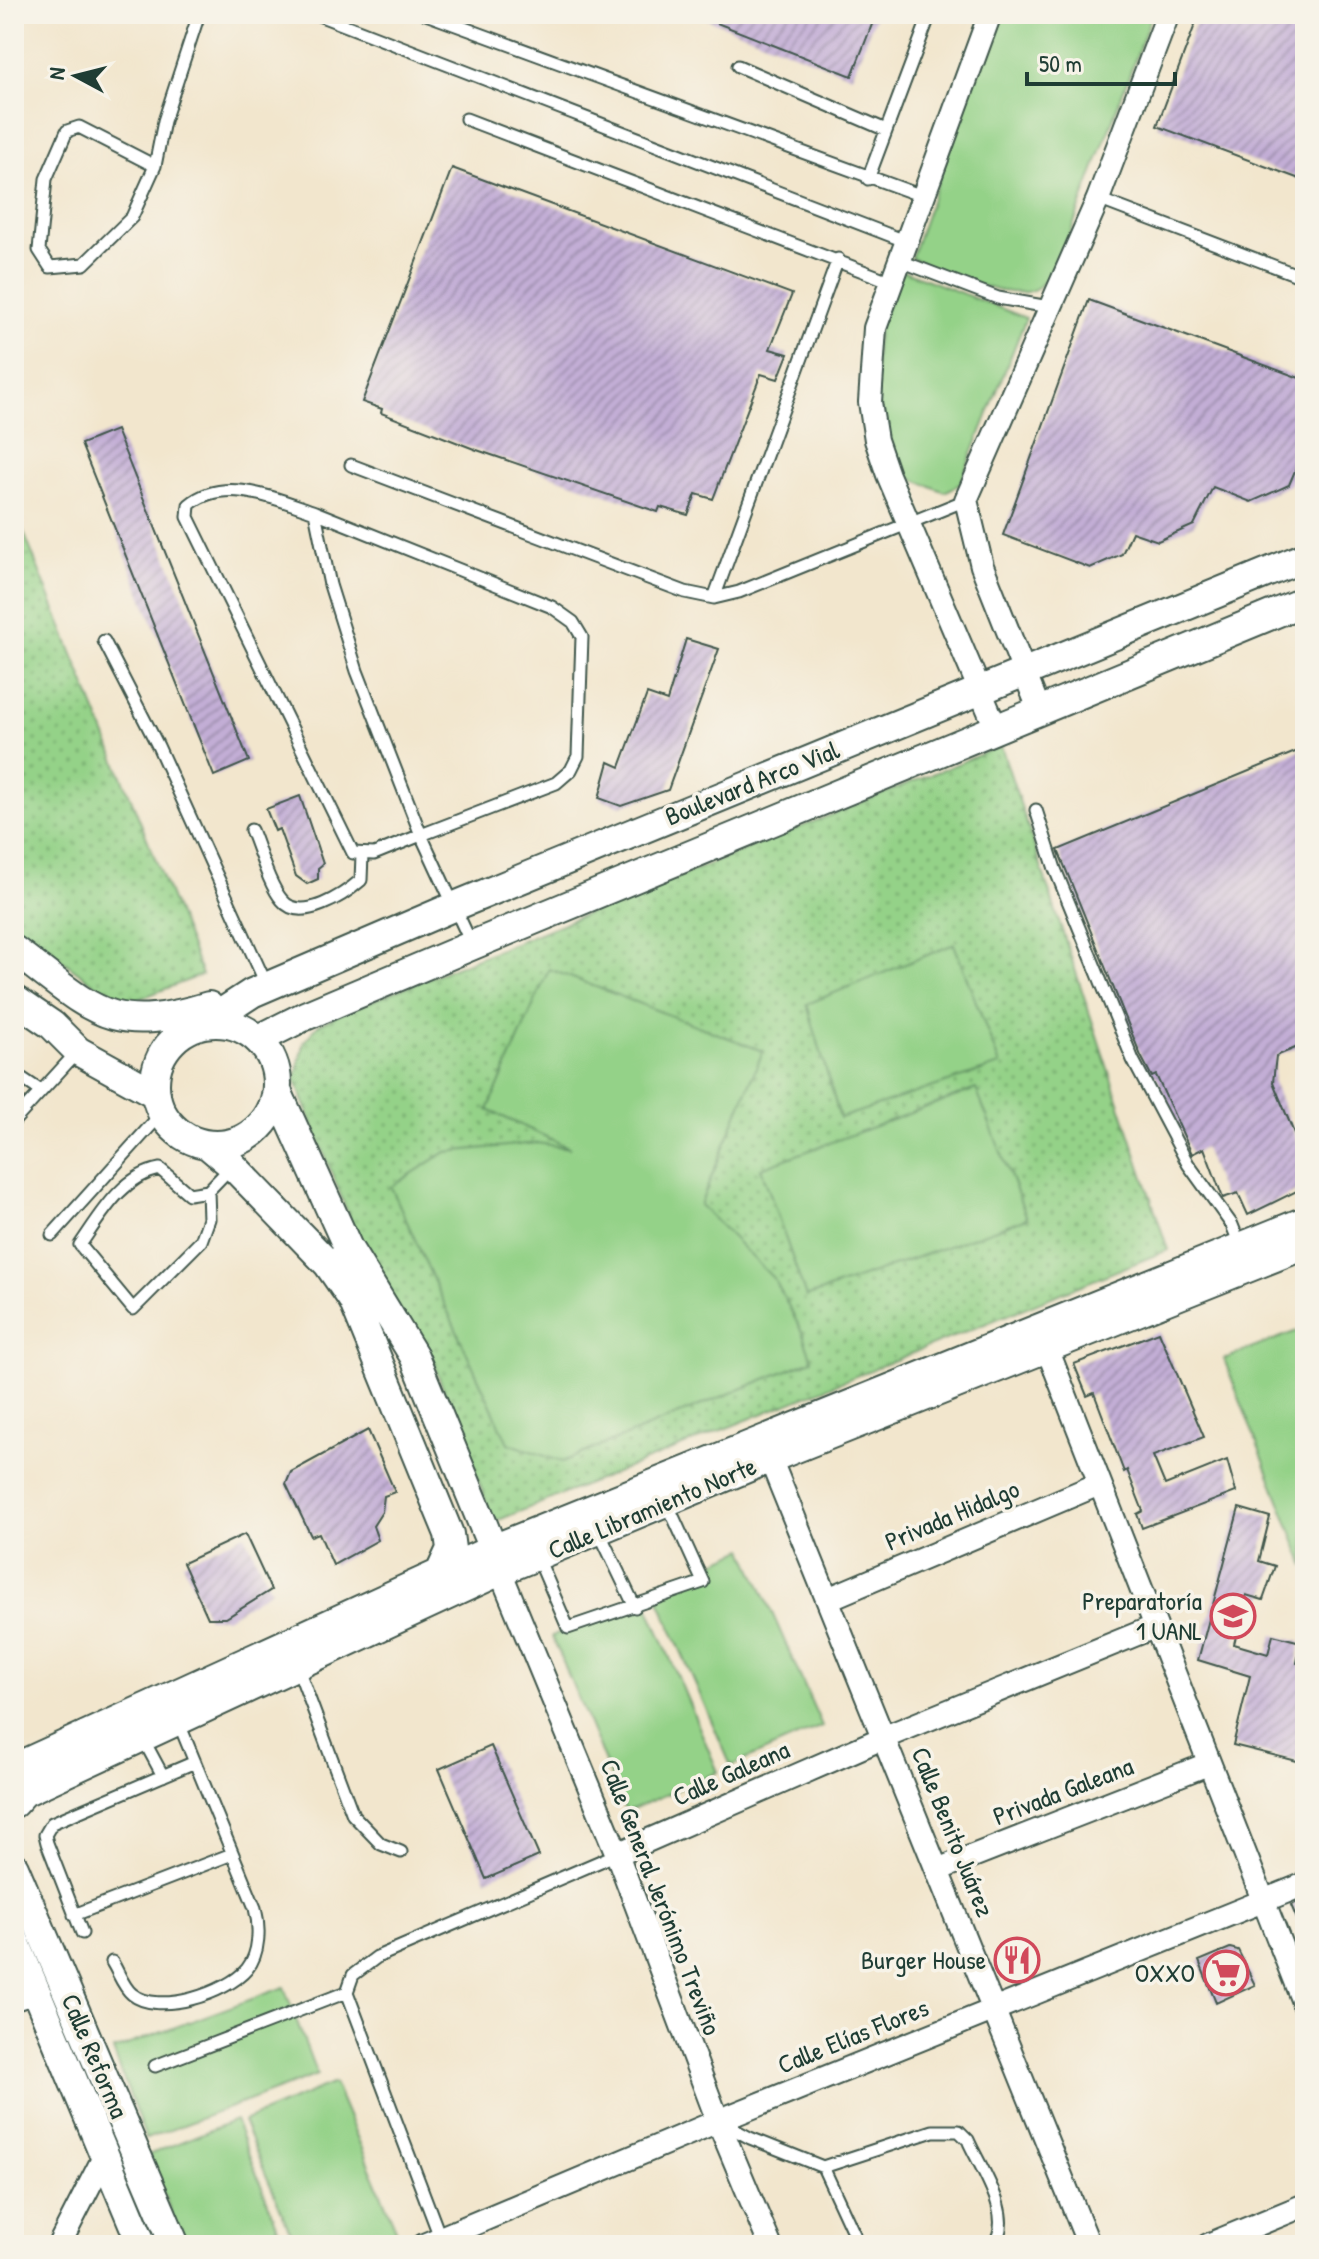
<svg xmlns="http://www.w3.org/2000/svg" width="1319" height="2259" font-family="'Patrick Hand',sans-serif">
<defs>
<pattern id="grass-dots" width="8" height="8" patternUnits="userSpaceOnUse" patternTransform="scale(2)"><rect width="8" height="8" fill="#94d288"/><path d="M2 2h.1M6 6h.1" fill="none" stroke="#78ac70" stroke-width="1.8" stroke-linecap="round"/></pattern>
<pattern id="building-hatch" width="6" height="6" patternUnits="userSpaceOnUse" patternTransform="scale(2)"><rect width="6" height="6" fill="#c3aed6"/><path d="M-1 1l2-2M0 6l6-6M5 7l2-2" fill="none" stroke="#9e8fae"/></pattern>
</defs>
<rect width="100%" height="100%" fill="#f7f3e8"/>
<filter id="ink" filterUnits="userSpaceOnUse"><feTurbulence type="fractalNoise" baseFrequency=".0125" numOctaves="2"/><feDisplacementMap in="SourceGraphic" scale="16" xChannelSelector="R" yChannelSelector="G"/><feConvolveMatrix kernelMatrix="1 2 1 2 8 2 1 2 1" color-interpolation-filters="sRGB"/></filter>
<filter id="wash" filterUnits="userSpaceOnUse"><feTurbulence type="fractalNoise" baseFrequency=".006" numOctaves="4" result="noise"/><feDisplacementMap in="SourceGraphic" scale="32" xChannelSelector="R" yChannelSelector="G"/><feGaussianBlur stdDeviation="1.8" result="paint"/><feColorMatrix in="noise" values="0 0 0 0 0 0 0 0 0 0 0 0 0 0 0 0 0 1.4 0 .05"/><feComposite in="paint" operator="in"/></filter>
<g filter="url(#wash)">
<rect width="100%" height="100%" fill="#f2e6cd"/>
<path fill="url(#grass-dots)" stroke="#5a885e" stroke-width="2" d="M14,508l188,467 -79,30 -109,-80z
M1001,746l167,504 -674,272 -64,-168 -57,-76 -78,-199 9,-37 14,-17 19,-10z"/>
<path fill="#94d288" stroke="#5a885e" stroke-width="2" d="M996,14h156l-95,255c-7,6 -16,18 -24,21 -29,12 -94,-21 -122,-32z
M902,270l124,48 -66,166 -15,8 -43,-17c-21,-41 -33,-100 -23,-147 5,-19 16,-39 23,-58z
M954,944l46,121 -160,53 -33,-114z
M549,969l214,82 -63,154 75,75 27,52 10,28 -250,102 -54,-19 -117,-256 55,-35 91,-9 33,5 -82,-38z
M976,1089l51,129 -221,79 -45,-129z
M1305,1328v238l-81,-207z
M744,1549l78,177 -91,40 -77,-177z
M643,1594l75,178 -92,40 -74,-176z
M284,1987l33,88 -171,64 -33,-89z
M334,2083l63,148 -34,14h-67l-53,-124z
M235,2120l50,125h-101l-36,-90z"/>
<g id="blocks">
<path fill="url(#building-hatch)" d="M694,14h182l-24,62z
M1199,14h106v167l-148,-55z
M452,168l340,126 -22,55 18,5 -10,25 -17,-5 -48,125 -17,-5 -8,21 -28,-8 -2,5 -184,-63 -93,-36 1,-4 -20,-7z
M1089,300l216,80v67l-16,38 -38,17 -38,-15 -19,38 -36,16 -26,-9 -10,22 -32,14 -87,-33z
M116,430l133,331 -35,15 -133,-332z
M686,639l33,10 -51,141 -47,16 -22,-8 10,-36 11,5 27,-73 20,7z
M1305,748v296l-29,12 -3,26 32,78v27l-57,28 -10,-22 -15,5 -19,-50 -12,6 -36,-79 -4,2 -11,-21 -83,-206z
M300,796l23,68 -5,4v11l-11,5 -11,-8 -17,-47 -4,2 -9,-22z
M1159,1332l45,105 -51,19 12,29 62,-25 9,32 -94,36 -5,-14 6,-3 -16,-41 -3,2 -30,-79 -7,3 -13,-32z
M368,1430l27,62 -11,4 -2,16 -9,14 5,14 -45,25 -14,-32 -8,3 -25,-52 5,-12z
M1239,1508l31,9 -11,44 16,5 -12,34 -17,-5 -12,49 34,10 5,-19 28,7 -4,21 8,2v98l-72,-18 17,-69 -52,-16z
M245,1534l26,56 -45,28h-18l-25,-55z
M491,1746l48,110 -53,23 -47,-110z
M1305,1899v39l-14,-33z
M1230,1948l8,2 17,35 -39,18 -17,-42z"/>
</g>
</g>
<g filter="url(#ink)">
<use href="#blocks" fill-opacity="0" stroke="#3f564b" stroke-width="2"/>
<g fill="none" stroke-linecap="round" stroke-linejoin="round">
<g stroke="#3f564b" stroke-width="15">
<path id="service" d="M316,14l589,227
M426,14l496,182
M738,66l148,64
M466,119l423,162
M155,166l-76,-39 -12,4 -21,48 -7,71 11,17 34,-3 48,-47 23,-51 9,-45 35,-107
M868,179l62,-165
M1098,199l207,79
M898,260l100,38 51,9
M351,465l334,127 29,6 25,-6 227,-92
M315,512l15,73 27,86 64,164 135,-52 15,-13 7,-14 4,-119 -9,-15 -21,-15 -237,-95c-39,-13 -91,-37 -126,-7l-1,12 165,336 21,1 47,-19 51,110
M714,598l124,-339
M104,641l54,105 109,240
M1036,810l19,59 78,191 55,104 44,61 8,20
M251,830c8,19 18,55 31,70 19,24 63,-6 79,-20l1,-25
M14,1073l27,18
M14,1121l64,-70
M208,1191l1,28 -8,22 -68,68 -53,-64c21,-30 42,-69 80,-76l29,25 19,-3 24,-25
M52,1235l110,-122
M599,1532l36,75
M538,1558l30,70 135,-46 -36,-79
M297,1666l56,149 28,29 20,8
M142,1737l21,39
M74,1915l158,-61
M82,1933l-35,-90 -2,-8 7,-12 143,-61
M112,1962c6,9 11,25 20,32 26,22 95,-1 115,-25 13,-16 13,-42 8,-61l-77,-187
M347,1992l6,-17 24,-18 240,-103
M347,1992l93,245
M155,2066l192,-74
M722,2123l28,15 73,29 36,78
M823,2167l110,-36h26l9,9c12,28 48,77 25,105"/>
</g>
<g stroke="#3f564b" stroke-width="26">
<path id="minor" d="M990,14l-115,314 -5,74 6,38 12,35 108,253
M1039,709l-57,-143 -16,-66 132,-301 70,-185
M1041,1333l264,674
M765,1446l324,799
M500,1571l117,283 101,267 52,124
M828,1599l271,-115
M617,1854l268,-117 269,-110
M937,1870l271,-106
M14,1999l22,-7
M59,2245l46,-90
M424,2245l294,-124 587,-237
M1208,2245l97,-40"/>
</g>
<g stroke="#3f564b" stroke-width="32">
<path id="tertiary" d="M14,950c78,58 93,87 195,56
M14,999l38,26 26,26 78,43
M155 1084a61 61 0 1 1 122 0a61 61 0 1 1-122 0Z
M206,1023l46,-30 203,-87 850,-349
M259,1039l46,-23 168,-71 832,-344
M278,1093l70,155 66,108 79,193
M208,1145l25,21 95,98 25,36 96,234 2,15 -12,26
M14,1768l479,-219 812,-328
M14,1803l10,-11 476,-221 271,-113 534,-213
M14,1867l161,378
M14,1939l128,306"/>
</g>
<use href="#service" stroke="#fff" stroke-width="11"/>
<use href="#minor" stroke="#fff" stroke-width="22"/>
<use href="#tertiary" stroke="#fff" stroke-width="28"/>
</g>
</g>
<defs>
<g id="university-ring" transform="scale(2.3)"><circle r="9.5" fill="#f7f3e8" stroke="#d1495b" stroke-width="1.5"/><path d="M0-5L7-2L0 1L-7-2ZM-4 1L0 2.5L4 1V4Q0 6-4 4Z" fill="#d1495b"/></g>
<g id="restaurant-ring" transform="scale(2.3)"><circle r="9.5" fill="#f7f3e8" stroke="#d1495b" stroke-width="1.5"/><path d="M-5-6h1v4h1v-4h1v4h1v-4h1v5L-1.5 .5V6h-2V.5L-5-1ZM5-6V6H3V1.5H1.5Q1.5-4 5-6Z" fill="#d1495b"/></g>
<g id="supermarket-ring" transform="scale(2.3)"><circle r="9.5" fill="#f7f3e8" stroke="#d1495b" stroke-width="1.5"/><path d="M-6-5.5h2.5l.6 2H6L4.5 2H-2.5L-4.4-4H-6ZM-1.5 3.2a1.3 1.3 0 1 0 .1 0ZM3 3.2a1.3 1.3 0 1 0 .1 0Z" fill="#d1495b"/></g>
</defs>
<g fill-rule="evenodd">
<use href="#university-ring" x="1233" y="1616"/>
<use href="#restaurant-ring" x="1017" y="1960"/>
<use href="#supermarket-ring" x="1226" y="1973"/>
</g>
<g text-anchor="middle" stroke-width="7" stroke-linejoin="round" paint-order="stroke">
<g font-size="26" fill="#1f3d34" stroke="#f7f3e8">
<text transform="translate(752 783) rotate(-22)" y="9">Boulevard Arco Vial</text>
<text transform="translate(652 1508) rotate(-23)" y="9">Calle Libramiento Norte</text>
<text transform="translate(952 1515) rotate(-23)" y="9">Privada Hidalgo</text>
<text transform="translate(731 1773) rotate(-24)" y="9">Calle Galeana</text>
<text transform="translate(1063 1791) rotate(-21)" y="9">Privada Galeana</text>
<text transform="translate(953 1832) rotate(68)" y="9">Calle Benito Juárez</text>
<text transform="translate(661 1897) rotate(69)" y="9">Calle General Jerónimo Treviño</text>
<text transform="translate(853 2036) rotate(-22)" y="9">Calle Elías Flores</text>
<text transform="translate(95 2056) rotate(67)" y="9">Calle Reforma</text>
</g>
<g font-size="26" fill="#1f3d34" stroke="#f7f3e8" text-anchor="end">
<text x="1202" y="1610">Preparatoría<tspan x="1202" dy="30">1 UANL</tspan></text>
<text x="986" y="1969">Burger House</text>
<text x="1195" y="1982">OXXO</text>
</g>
</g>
<rect width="1319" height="2259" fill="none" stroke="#f7f3e8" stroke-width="48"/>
<g transform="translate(76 76) rotate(277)" stroke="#f7f3e8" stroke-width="6" paint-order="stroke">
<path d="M0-6L14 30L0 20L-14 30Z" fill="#1f3d34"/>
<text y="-12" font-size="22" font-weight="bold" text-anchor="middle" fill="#1f3d34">N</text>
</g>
<path d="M1027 72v12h148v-12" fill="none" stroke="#1f3d34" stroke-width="4"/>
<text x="1039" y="72" font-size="24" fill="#1f3d34" stroke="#f7f3e8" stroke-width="6" paint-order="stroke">50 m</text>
</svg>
